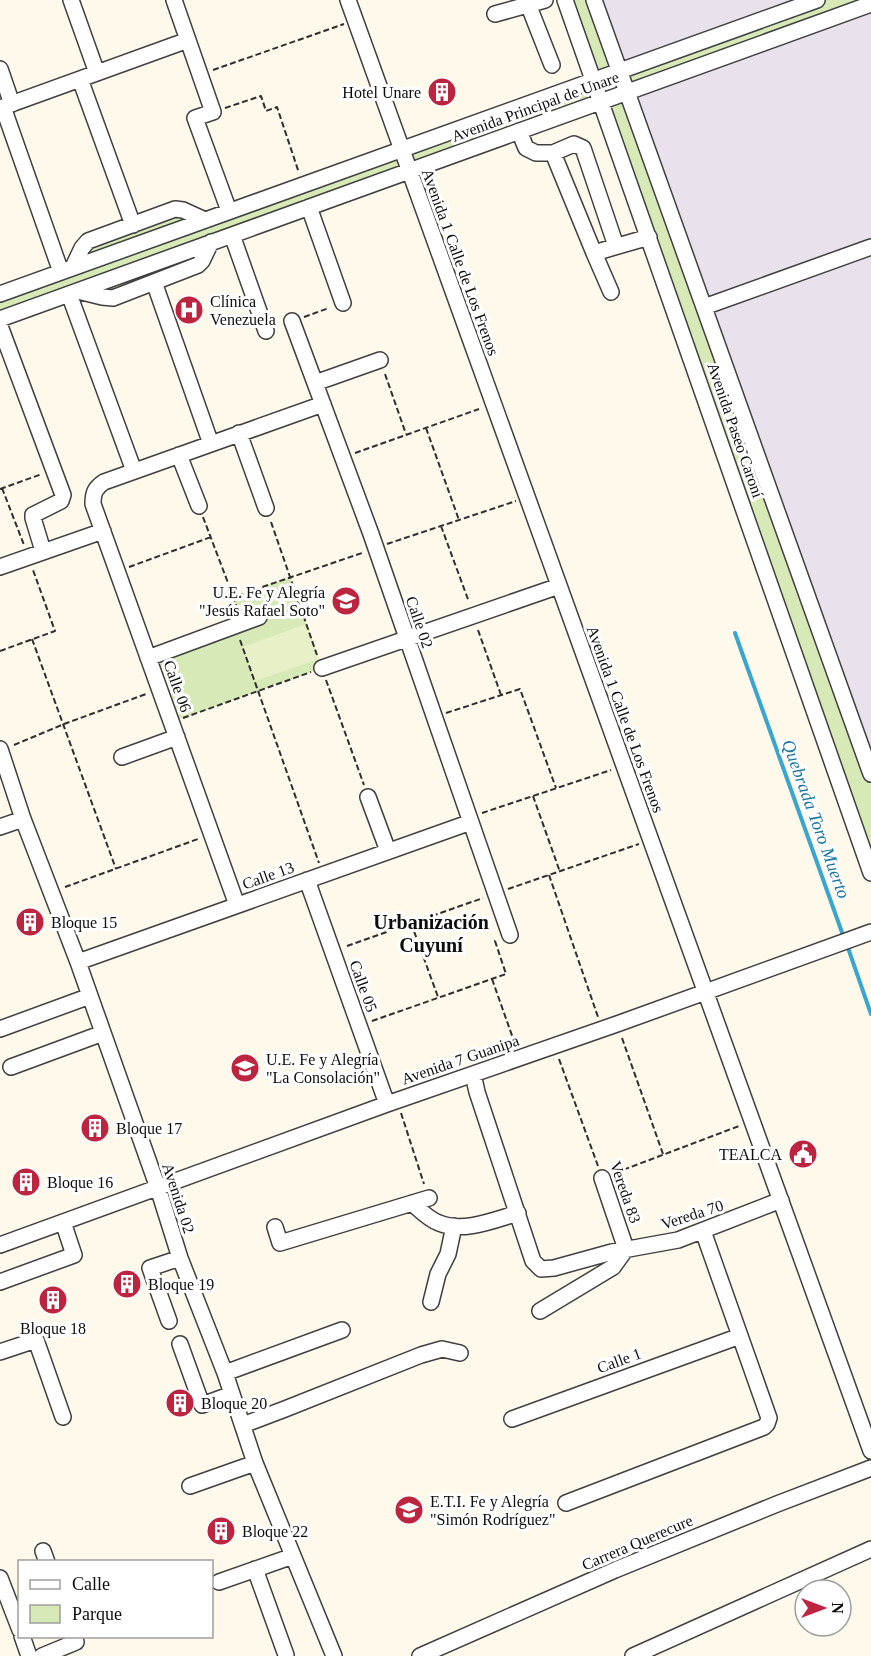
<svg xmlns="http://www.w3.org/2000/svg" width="871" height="1656" font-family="'Times New Roman',serif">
<rect width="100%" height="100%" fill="#fff9ec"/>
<path fill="#e9e1ec" d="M594,0h277v774z"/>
<path fill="#d7e9b6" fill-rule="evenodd" d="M565,0h29l25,70 198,-70h54l-244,92 244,682v99l-270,-771 -390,140 -9,19 -89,37 -35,-7 -78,28v-25l73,-27 9,-19 93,-39 30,11 388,-140zM619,71l7,21 -25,10 -8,-22z
M290,577l32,91 -151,54 -23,-64 95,-35 -10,-26z"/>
<path fill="#e8f0c8" d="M306,624l13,35 -64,22 -12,-34z"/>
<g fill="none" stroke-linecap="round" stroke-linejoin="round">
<path stroke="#38a6ce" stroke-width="4" d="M735,633l109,305
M847,945l24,69"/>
<g stroke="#404040" stroke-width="18">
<path id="minor" d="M71,0l26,73
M174,0l39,112 -18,6 34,93
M348,0c174,484 349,967 523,1451
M565,0l306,873
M594,0l277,774
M528,4l24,61
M495,14l50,-14
M0,69l12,35
M80,79l53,146
M3,107l58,165
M0,108l188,-68
M519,131l7,17 10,5h17l41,100 55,-16
M553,153l21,-9 9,4 33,98
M309,207l34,96
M232,235l34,96
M594,253l17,39
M73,267l9,-19 6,-7 87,-32 8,1 22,10
M154,282l57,162
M78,291l24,6 11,1 85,-33 4,-4 9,-19
M0,294l817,-294
M69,294l65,177
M704,307l167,-60
M0,319l871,-315
M292,321l79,213 139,401
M0,326l63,169 -2,6 -28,14v3l10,33
M315,383l65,-23
M239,433l27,75
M179,455l20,51
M0,567l103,-36
M148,658l111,-41
M322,668l237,-82
M0,749l23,70 55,143 80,226 22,70 45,115 30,90 79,193
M122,757l55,-20
M368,797l20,54
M0,827l23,-8
M307,880l80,224
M237,905l-144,-401c0,-11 2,-16 11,-22l219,-78
M78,962l393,-140
M0,1029l90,-33
M11,1067l92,-34
M473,1074l4,18 56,169 8,8 13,-1 58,-16 66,-12 103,-40
M412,1203c8,7 16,16 27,20 24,10 55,-3 79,-10
M275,1227l5,16 149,-45
M0,1245l387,-141 230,-80 254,-92
M0,1282l74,-27 -11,-33
M431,1302l7,-28 10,-20 6,-28
M540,1311l73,-44 13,-18 -24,-71
M169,1321l-19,-53 30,-10
M180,1344l22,61 30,-11
M0,1352l36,-12 27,77
M225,1373l117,-43
M512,1419l228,-83
M243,1425l42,-16 136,-54 21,-6 18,4
M190,1486l65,-23
M566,1503l198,-76 3,-3 2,-6 -66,-187
M43,1551l4,11
M255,1569l31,86
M0,1578l20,52
M219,1582l74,-26
M22,1636l7,20
M42,1656l34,-14 -2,-6
M420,1656l195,-86 162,-66 94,-36
M633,1656l238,-107"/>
</g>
<path stroke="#2f2f2f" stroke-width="2" stroke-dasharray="6 3" stroke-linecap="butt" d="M213,70l131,-46
M225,108l36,-12 5,15 11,-4 22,66
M304,317l25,-9
M385,374l21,60
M426,428l33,92
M355,453l124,-44
M2,488l22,57
M0,489l42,-15
M203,517l30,79
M271,522l46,133
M441,526l28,76
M387,544l129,-43
M129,567l82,-30
M238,610l-5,-13 129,-44
M478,630l23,65
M32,639l84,230
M240,640l79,223
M0,651l55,-20 -22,-61
M326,680l38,105
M446,713l74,-24 36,99
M183,718l128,-46
M14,745l50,-21 82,-30
M533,796l27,76
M482,813l129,-43
M549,875l49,142
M65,887l133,-48
M508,889l131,-45
M411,923l27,74
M347,946l136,-48
M492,979l23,65
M372,1021l134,-47 -11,-33h1
M622,1038l41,116
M559,1059l39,107
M401,1113l23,71
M615,1173l124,-47"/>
<use href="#minor" stroke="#fff" stroke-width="15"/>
</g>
<defs>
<g id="building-disc" transform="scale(1.5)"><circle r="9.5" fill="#bd2440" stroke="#fff"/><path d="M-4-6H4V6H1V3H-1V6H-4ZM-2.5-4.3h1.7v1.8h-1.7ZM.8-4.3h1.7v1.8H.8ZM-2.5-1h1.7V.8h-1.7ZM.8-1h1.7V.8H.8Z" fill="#fff"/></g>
<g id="hospital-disc" transform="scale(1.5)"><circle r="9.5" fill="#bd2440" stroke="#fff"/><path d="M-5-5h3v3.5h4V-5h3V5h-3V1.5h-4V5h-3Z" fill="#fff"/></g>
<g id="school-disc" transform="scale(1.5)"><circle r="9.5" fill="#bd2440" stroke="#fff"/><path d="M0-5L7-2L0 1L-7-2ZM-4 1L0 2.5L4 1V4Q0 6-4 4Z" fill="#fff"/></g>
<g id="civic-disc" transform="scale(1.5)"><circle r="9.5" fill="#bd2440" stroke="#fff"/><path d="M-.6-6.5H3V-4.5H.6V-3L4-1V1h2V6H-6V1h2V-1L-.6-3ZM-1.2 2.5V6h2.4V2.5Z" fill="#fff"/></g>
</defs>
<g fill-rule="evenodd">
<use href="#building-disc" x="442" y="92"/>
<use href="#hospital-disc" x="189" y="310"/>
<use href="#school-disc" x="346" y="601"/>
<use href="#building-disc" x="30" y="922"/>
<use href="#school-disc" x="245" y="1068"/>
<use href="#building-disc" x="95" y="1128"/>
<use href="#civic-disc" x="803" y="1154"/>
<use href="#building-disc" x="26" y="1182"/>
<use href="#building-disc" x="127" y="1284"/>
<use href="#building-disc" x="53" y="1300"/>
<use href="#building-disc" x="180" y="1403"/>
<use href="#school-disc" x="409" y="1510"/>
<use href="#building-disc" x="221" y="1531"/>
</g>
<g text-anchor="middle" stroke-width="6" stroke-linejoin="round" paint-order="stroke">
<g font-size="16" fill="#0d0d0d" stroke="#fff" text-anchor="start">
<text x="421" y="98" text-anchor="end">Hotel Unare</text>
<text x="210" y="307">Clínica<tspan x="210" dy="18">Venezuela</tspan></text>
<text x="325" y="598" text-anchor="end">U.E. Fe y Alegría<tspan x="325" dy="18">"Jesús Rafael Soto"</tspan></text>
<text x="51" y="928">Bloque 15</text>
<text x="266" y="1065">U.E. Fe y Alegría<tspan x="266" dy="18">"La Consolación"</tspan></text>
<text x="116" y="1134">Bloque 17</text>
<text x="782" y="1160" text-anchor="end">TEALCA</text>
<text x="47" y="1188">Bloque 16</text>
<text x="148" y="1290">Bloque 19</text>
<text x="53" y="1334" text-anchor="middle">Bloque 18</text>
<text x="201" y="1409">Bloque 20</text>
<text x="430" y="1507">E.T.I. Fe y Alegría<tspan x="430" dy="18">"Simón Rodríguez"</tspan></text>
<text x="242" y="1537">Bloque 22</text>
</g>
<g font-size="16" fill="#0d0d0d" stroke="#fff">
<text transform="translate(535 106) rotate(-20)" y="6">Avenida Principal de Unare</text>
<text transform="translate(461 262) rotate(70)" y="6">Avenida 1 Calle de Los Frenos</text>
<text transform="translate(736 430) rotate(71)" y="6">Avenida Paseo Caroní</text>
<text transform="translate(420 622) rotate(71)" y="6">Calle 02</text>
<text transform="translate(178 686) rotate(70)" y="6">Calle 06</text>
<text transform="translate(626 719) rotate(70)" y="6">Avenida 1 Calle de Los Frenos</text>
<text transform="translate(268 875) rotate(-20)" y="6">Calle 13</text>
<text transform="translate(364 986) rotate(70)" y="6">Calle 05</text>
<text transform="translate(460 1059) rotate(-19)" y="6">Avenida 7 Guanipa</text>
<text transform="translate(626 1192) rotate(71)" y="6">Vereda 83</text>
<text transform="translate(179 1198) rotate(72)" y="6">Avenida 02</text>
<text transform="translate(692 1214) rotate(-18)" y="6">Vereda 70</text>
<text transform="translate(619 1360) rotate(-20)" y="6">Calle 1</text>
<text transform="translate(637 1542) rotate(-23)" y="6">Carrera Querecure</text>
</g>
<g font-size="18" font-style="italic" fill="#16759f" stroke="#fff">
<text transform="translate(816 819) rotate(70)" y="6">Quebrada Toro Muerto</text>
</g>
<g font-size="20" font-weight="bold" fill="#0d0d0d" stroke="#fff">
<text x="431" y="929">Urbanización<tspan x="431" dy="23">Cuyuní</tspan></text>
</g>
</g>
<rect x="18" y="1560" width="195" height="78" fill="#ffffff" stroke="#9e9e9e" stroke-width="1.5"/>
<rect x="30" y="1580" width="30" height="9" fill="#ffffff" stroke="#9e9e9e" stroke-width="1.5"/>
<text x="72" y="1590" font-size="18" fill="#0d0d0d">Calle</text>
<rect x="30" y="1605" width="30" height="18" fill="#d7e9b6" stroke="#9e9e9e" stroke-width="1.5"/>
<text x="72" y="1620" font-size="18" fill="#0d0d0d">Parque</text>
<g transform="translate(823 1608) rotate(90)"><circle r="28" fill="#ffffff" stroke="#9e9e9e" stroke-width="1.5"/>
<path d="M0-4.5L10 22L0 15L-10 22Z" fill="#bd2440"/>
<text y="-9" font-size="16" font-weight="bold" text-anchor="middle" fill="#0d0d0d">N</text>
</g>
</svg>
